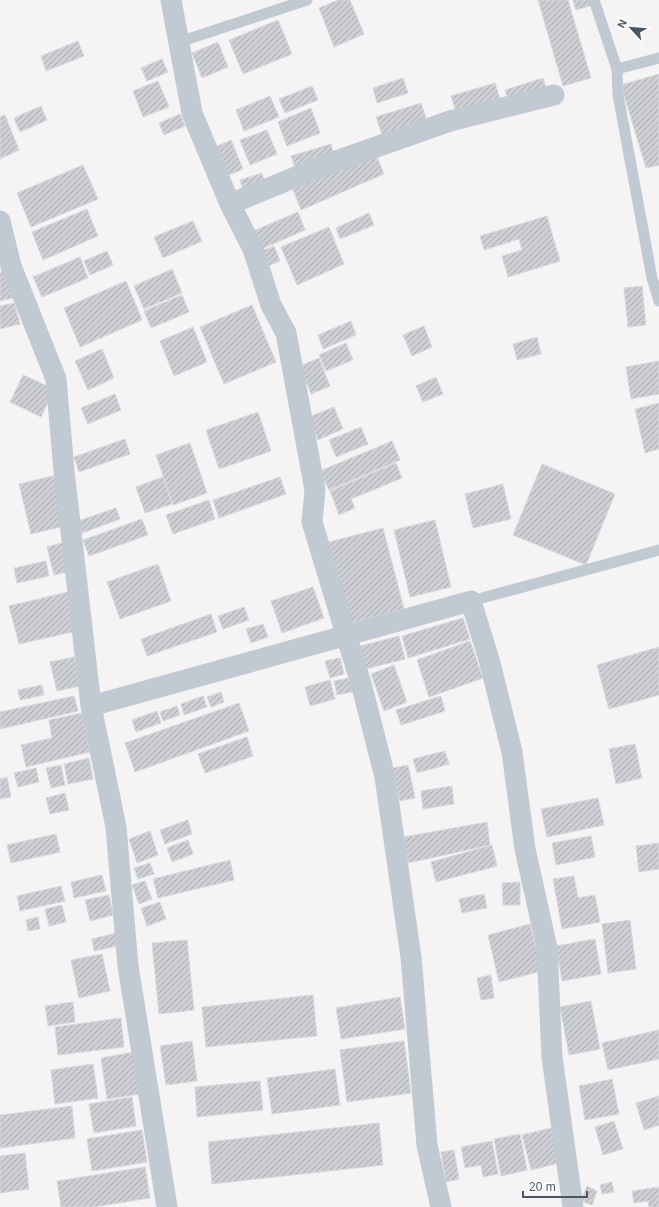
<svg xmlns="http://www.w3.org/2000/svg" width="659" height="1207" font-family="Helvetica,sans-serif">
<defs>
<pattern id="building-hatch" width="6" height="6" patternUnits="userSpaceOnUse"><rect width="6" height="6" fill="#cdcfd5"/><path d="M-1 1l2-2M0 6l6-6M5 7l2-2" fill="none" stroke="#a8abb0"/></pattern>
</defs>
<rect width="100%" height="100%" fill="#f5f3f3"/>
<path fill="url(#building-hatch)" stroke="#d7d9de" d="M338,0h12l14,34 -30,13 -15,-39z
M538,0h30l23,78 -28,8z
M573,0h17l2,5 -16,5z
M278,20l14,34 -49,20 -14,-34z
M78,41l6,15 -38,15 -5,-15z
M218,42l10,25 -26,11 -10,-25z
M162,59l6,13 -21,9 -6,-13z
M659,74v91l-13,3 -25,-83z
M403,78l5,15 -31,10 -4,-15z
M543,78l4,14 -38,11 -4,-13z
M158,81l11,26 -26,10 -10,-26z
M495,83l5,16 -44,13 -5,-16z
M312,86l6,14 -33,13 -6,-14z
M270,96l9,21 -35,14 -8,-21z
M421,103l6,18 -45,14 -6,-18z
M41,106l6,14 -27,12 -6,-14z
M311,108l9,25 -33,13 -9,-24z
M180,114l5,12 -21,9 -5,-12z
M5,115l14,35 -19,9v-42z
M267,130l10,24 -27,11 -10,-25z
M231,140l12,29 -21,9 -11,-29z
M331,144l4,15 -39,12 -5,-15z
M375,152l9,22 -83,36 -9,-23z
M83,165l15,34 -67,28 -14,-34z
M262,173l4,13 -22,7 -4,-13z
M87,209l11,27 -55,24 -11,-28z
M298,212l7,18 -46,20 -8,-18z
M369,213l5,12 -34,14 -4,-11z
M547,216l13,45 -52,16 -6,-21 20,-6 -3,-11 -35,11 -4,-14z
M193,221l9,20 -39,17 -9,-21z
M329,227l15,37 -47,21 -16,-38z
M274,246l6,15 -17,7 -6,-15z
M107,251l6,14 -23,10 -6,-14z
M80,257l8,21 -46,19 -9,-20z
M172,269l10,24 -38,16 -10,-23z
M5,271l8,27 -13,3v-29z
M126,281l16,39 -62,27 -16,-39z
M642,286l4,39 -18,2 -4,-39z
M182,295l7,17 -38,16 -7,-17z
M14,303l6,21 -20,5v-23z
M252,305l24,57 -52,22 -24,-57z
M351,321l5,14 -33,14 -5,-14z
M424,326l8,21 -20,9 -9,-21z
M193,327l14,35 -33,14 -14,-35z
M537,337l4,17 -24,6 -4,-16z
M346,343l7,17 -27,11 -7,-16z
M102,349l12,29 -26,12 -13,-29z
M319,358l11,28 -19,8 -11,-28z
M659,361v33l-28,5 -5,-32z
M23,375l31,14 -13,28 -31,-15z
M436,377l7,17 -20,8 -7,-16z
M115,394l6,16 -33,14 -7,-16z
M659,403v46l-14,4 -10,-44z
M334,407l9,22 -25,11 -9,-23z
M258,412l13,39 -52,18 -13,-39z
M361,427l7,17 -32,13 -7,-17z
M125,439l5,15 -51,18 -5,-15z
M392,441l8,19 -71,30 -9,-19z
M190,443l17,50 -34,12 -17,-50z
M396,463l6,15 -51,21 4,9 -16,7 -9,-24z
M542,464l73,30 -29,71 -73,-30z
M57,475l12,50 -38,9 -12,-50z
M163,477l9,27 -27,9 -9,-26z
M280,477l6,17 -67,24 -6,-18z
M503,484l8,35 -38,9 -8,-34z
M209,500l6,19 -42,15 -7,-19z
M116,508l4,11 -38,14 -4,-12z
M142,519l6,16 -59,21 -6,-16z
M435,520l16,67 -41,10 -16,-67z
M383,528l21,81 -54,14 -21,-81z
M69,541l7,29 -22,5 -7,-28z
M46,561l3,15 -32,7 -3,-15z
M158,564l13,37 -51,18 -13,-37z
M313,587l11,31 -42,15 -11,-32z
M68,592l9,39 -58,13 -10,-38z
M244,607l5,13 -26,9 -5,-13z
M211,614l6,18 -70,24 -6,-17z
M463,618l7,21 -62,19 -6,-22z
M263,624l5,13 -17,6 -5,-14z
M399,636l6,23 -39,10 -6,-23z
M470,641l13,37 -54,19 -12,-37z
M659,647v48l-50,14 -12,-44z
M74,657l6,29 -23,5 -7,-29z
M340,658l4,16 -14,4 -5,-17z
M394,665l13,37 -23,9 -13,-37z
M354,677l3,14 -20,4 -3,-14z
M330,680l5,19 -25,7 -5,-19z
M42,685l2,10 -24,5 -2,-10z
M221,692l3,10 -13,5 -4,-10z
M74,696l4,15 -78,18v-17z
M203,696l4,11 -23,8 -3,-11z
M441,696l4,15 -44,14 -5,-15z
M239,703l10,28 -114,41 -10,-29z
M177,706l3,9 -17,6 -3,-9z
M157,711l4,12 -25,9 -4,-12z
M82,713l8,39 -64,15 -5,-22 31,-7 -3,-18z
M247,737l6,19 -48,17 -7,-19z
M635,744l7,34 -26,6 -7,-35z
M445,751l4,13 -32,9 -4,-14z
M89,758l4,21 -25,5 -4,-20z
M61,765l4,20 -14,3 -5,-20z
M408,765l7,33 -15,3 -7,-33z
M36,768l3,14 -21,5 -4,-14z
M7,777l4,20 -11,2v-20z
M452,786l2,18 -31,5 -2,-18z
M65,793l4,17 -19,4 -4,-16z
M598,798l6,27 -57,12 -6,-28z
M188,820l4,14 -27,10 -5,-14z
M487,822l3,23 -82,18 -4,-26z
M150,831l8,24 -21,8 -8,-24z
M56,834l4,18 -49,11 -4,-18z
M591,836l4,21 -39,8 -4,-22z
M188,840l5,14 -21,8 -5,-14z
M659,843v26l-20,3 -3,-26z
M492,845l5,21 -61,16 -5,-20z
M230,860l4,20 -76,18 -5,-19z
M150,863l4,11 -16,5 -4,-11z
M102,875l4,16 -32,7 -3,-16z
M574,876l4,22 17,-3 5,27 -38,7 -9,-50z
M145,881l7,18 -13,5 -7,-19z
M520,882v23h-17l-1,-22z
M61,886l4,15 -45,10 -3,-15z
M484,894l3,14 -25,5 -3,-14z
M109,895l4,20 -23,6 -5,-21z
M160,902l6,17 -19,7 -6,-18z
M62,905l4,17 -17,4 -4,-17z
M38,917l2,12 -12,2 -2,-11z
M630,920l6,49 -28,4 -6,-49z
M530,924l12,47 -43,11 -11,-47z
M116,933l2,13 -24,5 -2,-12z
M595,939l6,35 -39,7 -6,-35z
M187,940l7,70 -35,4 -7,-71z
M102,954l8,37 -31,7 -8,-38z
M491,975l3,23 -13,2 -4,-22z
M313,995l4,41 -111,11 -4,-40z
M400,997l5,32 -64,10 -5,-31z
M591,1001l9,48 -31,6 -9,-48z
M73,1002l2,20 -27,4 -3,-20z
M121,1018l3,29 -66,8 -3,-28z
M659,1030v29l-51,11 -6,-27z
M192,1041l5,40 -31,4 -6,-39z
M404,1041l7,52 -64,9 -7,-52z
M134,1052l6,42 -33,5 -6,-41z
M93,1064l5,34 -43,6 -4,-34z
M335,1069l5,36 -68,9 -5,-36z
M612,1079l7,35 -34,6 -6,-34z
M260,1081l3,29 -66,7 -2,-30z
M659,1096v29l-15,5 -8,-27z
M132,1097l4,29 -42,7 -5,-29z
M72,1106l3,32 -75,10v-33z
M614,1121l9,28 -20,6 -8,-28z
M379,1123l4,42 -171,19 -4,-42z
M551,1128l8,35 -28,7 -9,-35z
M142,1130l5,32 -55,9 -5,-32z
M520,1134l7,36 -26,6 -7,-37z
M492,1141l6,33 -15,3 -2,-12 -16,3 -4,-21z
M454,1150l5,29 -13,3 -5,-30z
M25,1153l4,36 -29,4v-37z
M145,1167l5,31 -56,9h-33l-4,-26z
M612,1182l2,10 -12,2 -2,-9z
M587,1186l10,5 -5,14 -11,-4z
M659,1187v20h-10l-1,-6 -14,2 -2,-12z"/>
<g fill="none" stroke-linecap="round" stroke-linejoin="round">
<path stroke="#c1cad2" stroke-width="11" d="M594,0l23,69 1,26 34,183 7,23
M179,42l128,-42
M617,69l42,-11
M471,601l188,-51"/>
<path stroke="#c1cad2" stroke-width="21" d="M171,0l21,113 38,91 23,45 18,56 15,28 29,157 -3,32 50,165 23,90 26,180 16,188 14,62
M230,204l95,-39 125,-44 104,-26
M0,221l11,45 45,113 8,92 27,235 25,121 12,139 39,241
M91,706l380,-105 19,62 22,89 13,97 22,99 5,109 21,150"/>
</g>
<g transform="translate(631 28) rotate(296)" stroke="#ffffff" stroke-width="3" paint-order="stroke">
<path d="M0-3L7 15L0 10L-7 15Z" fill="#4a5661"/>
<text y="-6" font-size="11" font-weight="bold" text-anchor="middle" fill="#4a5661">N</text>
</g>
<path d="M523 1191v6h64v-6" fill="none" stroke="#4a5661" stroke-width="2"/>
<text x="529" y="1191" font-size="12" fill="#4a5661" stroke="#ffffff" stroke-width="3" paint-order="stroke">20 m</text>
</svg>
